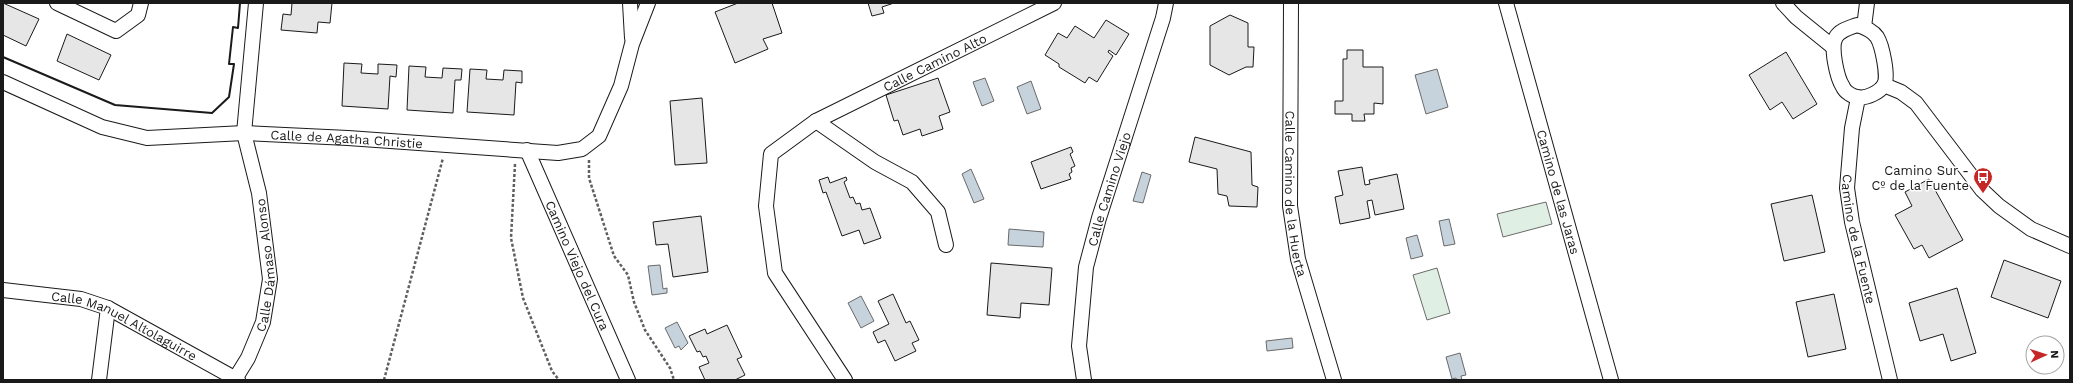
<svg xmlns="http://www.w3.org/2000/svg" width="2073" height="383" font-family="'Work Sans',sans-serif">
<rect width="100%" height="100%" fill="#fff"/>
<path fill="#e0efe3" stroke="#6a6a6a" d="M1546,202l6,22 -49,13 -6,-23z
M1437,268l13,45 -23,7 -14,-45z"/>
<path fill="#c6d2dc" stroke="#6a6a6a" d="M1437,69l11,38 -22,7 -11,-39z
M985,78l9,23 -12,5 -9,-24z
M1031,81l10,28 -14,5 -10,-27z
M971,169l13,30 -10,4 -12,-29z
M1142,172l9,3 -8,28 -10,-2z
M1449,219l6,25 -11,2 -5,-25z
M1009,229l35,3 -1,15 -35,-2z
M1417,235l6,21 -12,3 -5,-21z
M660,265l3,24 4,-1v5l-15,2 -4,-29z
M861,296l13,25 -13,7 -13,-25z
M677,322l11,21 -7,7 -2,-4 -4,2 -10,-20z
M1292,338l1,10 -26,3 -1,-10z
M1460,353l6,22 -5,1 1,4h-5l-1,-2 -4,1 -6,-22z"/>
<path fill="#e6e6e6" stroke="#1a1a1a" d="M3,3l36,16 -13,27 -23,-11z
M292,3h40l-2,20 -12,-1 -1,11 -36,-3 2,-16 8,1z
M738,3h34l10,30 -19,6 5,10 -33,14 -20,-51z
M868,3h26l-12,4 2,6 -12,3z
M1230,15l18,8v24h6l-1,20h-7l-17,8 -19,-10v-39z
M1106,20l23,14 -13,21 -7,-5 -1,2 5,4 -16,26 -8,-5 -4,6 -26,-16v-3l-14,-9 13,-22 9,5 8,-12 19,12z
M67,34l44,21 -12,25 -42,-19z
M1347,50h16v17h20v37l-9,-1v11h-10l1,7h-13v-7h-17v-13h8v-42h4z
M1786,52l31,52 -24,15 -11,-17 -12,8 -21,-35z
M344,63l18,1 -1,9 17,1v-10l19,1 -1,12 -6,-1 -2,33 -46,-3z
M409,66l17,1 -1,10 17,1 1,-10 19,1 -1,11h-6l-2,33 -46,-3z
M470,69l17,1 -1,9 17,1 1,-10 18,1v12l-6,-1 -2,33 -47,-3z
M938,78l12,34 -11,4 4,13 -21,7 -2,-7 -17,6 -5,-15 -4,1 -8,-26z
M702,98l5,65 -32,2 -5,-64z
M1195,137l56,15 1,33 6,2 -1,20 -28,-1 -2,-10 -9,-2 -1,-25 -28,-7z
M1071,147l2,5 -3,2 5,12 -4,2 1,4 -3,2 2,5 -30,10 -10,-27z
M1362,167l3,18 5,-1 -1,-4 28,-6 7,35 -29,6 -3,-15 -5,1 3,17 -30,6 -5,-27 8,-2 -5,-24z
M828,177l2,6 16,-6 1,3 -3,2 6,16 3,-1 3,7 4,-1 2,7 8,-2 11,30 -17,6 -5,-14 -17,6 -16,-44 -3,1 -4,-13z
M1929,179l34,61 -34,18 -7,-13 -8,4 -19,-34 17,-9 -7,-14z
M1812,195l13,57 -41,9 -13,-57z
M701,216l7,56 -35,5 -5,-33 -12,1 -3,-23z
M2004,260l57,21 -13,37 -57,-21z
M991,263l61,5 -3,37 -28,-2 -1,15 -33,-3z
M1957,288l19,65 -25,8 -8,-27 -23,7 -11,-38z
M893,294l13,29 4,-2 9,19 -7,3 4,8 -21,10 -10,-21 -7,3 -5,-11 16,-8 -11,-23z
M1834,294l12,55 -38,8 -12,-55z
M727,325l15,32 -5,2 8,16 -10,5h-30l-6,-13 10,-4 -3,-7 -3,1 -3,-6 -3,1 -8,-16 16,-7 2,5z"/>
<g fill="none" stroke-linecap="round" stroke-linejoin="round">
<g stroke="#1a1a1a" stroke-width="16">
<g id="street">
<path d="M57,3l59,28 22,-16 3,-12"/>
<path d="M630,3l2,35"/>
<path id="s1" d="M1291,3l-1,203 8,53 36,121"/>
<path id="s2" d="M1506,3l105,377"/>
<path d="M1783,3l13,14 37,30"/>
<path d="M1857,25c7,2 15,5 20,12 5,8 12,40 7,48 -4,7 -18,14 -26,12 -5,0 -13,-5 -15,-10 -6,-9 -13,-40 -7,-50 4,-7 13,-9 21,-12z"/>
<path d="M1864,27l3,-24"/>
<path id="s3" d="M3,82l99,45 45,11 97,-5 104,5 210,15 24,-4 17,-13 22,-50 11,-42 16,-41"/>
<path d="M1884,85l17,7 15,11 66,87 17,16 32,23 39,17"/>
<path id="s4" d="M1858,98l-6,30 -5,60 5,34 38,158"/>
<path d="M816,121l59,41 37,20 26,30 8,33"/>
<path id="s5" d="M527,150l101,230"/>
<path id="s6" d="M3,290l78,9 27,9 130,72"/>
<path id="s7" d="M235,379l13,-21 15,-36 7,-43 -11,-86 -15,-60 12,-130"/>
<path d="M99,380l9,-72"/>
<path id="s8" d="M845,380l-70,-107 -9,-67 5,-52 45,-33 238,-118"/>
<path id="s9" d="M1084,380l-5,-34 7,-79 13,-49 64,-200 3,-15"/>
</g>
</g>
<path stroke="#5f5f5f" stroke-width="2.5" stroke-dasharray="3 2" stroke-linecap="butt" d="M589,160v18l25,78 14,19 6,27 11,28 25,38 4,12
M515,164l-4,74 12,60 29,73 7,9
M384,380l59,-222"/>
<use href="#street" stroke="#fff" stroke-width="14"/>
<path stroke="#1a1a1a" stroke-width="2" d="M3,57l112,48 97,8 17,-16 5,-33h-5l4,-37 5,1 2,-25"/>
</g>
<defs>
<g id="bus-pin" transform="scale(1)"><path d="M0 17L-7.5 6A9.5 9.5 0 1 1 7.5 6Z" fill="#c62828" stroke="#fff"/><path d="M-5-6H5V4H4V6H2V4H-2V6H-4V4H-5ZM-3.5-4V0h7V-4ZM-3.5 1.2v1.5H-2V1.2ZM2 1.2v1.5H3.5V1.2Z" fill="#fff"/></g>
</defs>
<g fill-rule="evenodd">
<use href="#bus-pin" x="1983" y="177"/>
</g>
<g text-anchor="middle" stroke-width="3" stroke-linejoin="round" paint-order="stroke">
<g font-size="13" fill="#1a1a1a" stroke="#fff">
<text dy="5" stroke="none"><textPath href="#s8" startOffset="436">Calle Camino Alto</textPath></text>
<text dy="5" stroke="none"><textPath href="#s3" startOffset="355">Calle de Agatha Christie</textPath></text>
<text dy="5" stroke="none"><textPath href="#s9" startOffset="195">Calle Camino Viejo</textPath></text>
<text dy="5" stroke="none"><textPath href="#s2" startOffset="196">Camino de las Jaras</textPath></text>
<text dy="5" stroke="none"><textPath href="#s1" startOffset="191">Calle Camino de la Huerta</textPath></text>
<text dy="5" stroke="none"><textPath href="#s4" startOffset="143">Camino de la Fuente</textPath></text>
<text dy="5" stroke="none"><textPath href="#s7" startOffset="121">Calle Dámaso Alonso</textPath></text>
<text dy="5" stroke="none"><textPath href="#s5" startOffset="126">Camino Viejo del Cura</textPath></text>
<text dy="5" stroke="none"><textPath href="#s6" startOffset="128">Calle Manuel Altolaguirre</textPath></text>
</g>
<g font-size="13" fill="#1a1a1a" stroke="#fff" text-anchor="end">
<text x="1969" y="175">Camino Sur -<tspan x="1969" dy="15">Cº de la Fuente</tspan></text>
</g>
</g>
<rect width="2073" height="383" fill="none" stroke="#1a1a1a" stroke-width="8"/>
<g transform="translate(2045 355) rotate(87)"><circle r="19" fill="#ffffff" stroke="#a3a3a3"/>
<path d="M0-3L7 15L0 10L-7 15Z" fill="#c62828"/>
<text y="-6" font-size="11" font-weight="bold" text-anchor="middle" fill="#1a1a1a">N</text>
</g>
</svg>
